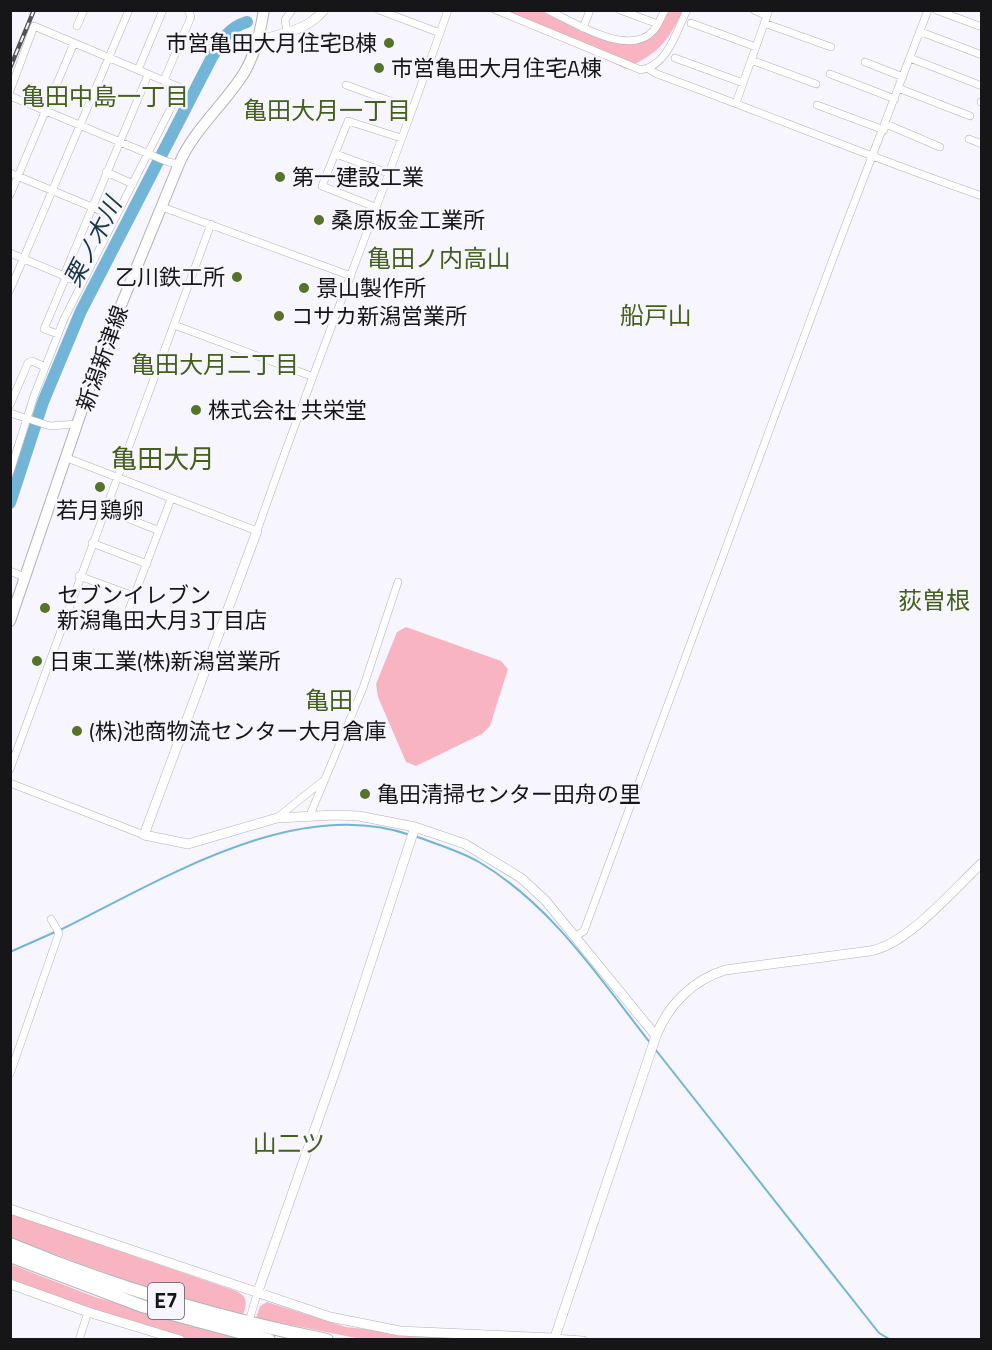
<svg xmlns="http://www.w3.org/2000/svg" width="992" height="1350" font-family="'Titillium Web','Noto Sans JP',sans-serif">
<rect width="100%" height="100%" fill="#f7f5fd"/>
<path fill="#f9b4c2" d="M488,11h53l66,30 13,2 37,-12 12,-20h14c-18,34 -23,40 -57,58l-42,-20z
M406,627l95,34 7,8 -18,57 -8,8 -66,32 -10,-4 -28,-65 -2,-13 21,-52z
M11,1214l225,77c12,6 11,12 7,24l-94,-26 -138,-51z
M10,1264l85,33 144,42h-51l-86,-24 -91,-33z
M267,1302l79,25 112,12h-97l-105,-21 4,-12z"/>
<g fill="none" stroke-linecap="round" stroke-linejoin="round">
<path stroke="#73b5d6" stroke-width="2" d="M415,836c21,8 45,15 64,26 73,43 121,117 172,182
M60,930c100,-49 235,-135 350,-95
M10,952l45,-20
M655,1049l224,284 12,7"/>
<path stroke="#73b5d6" stroke-width="12" d="M10,503l33,-101 38,-91 130,-252c10,-17 16,-31 36,-37"/>
<g stroke="#b2b1b8" stroke-width="8">
<path id="street" d="M379,10l61,23
M496,10l145,60c27,-5 35,-38 46,-60
M548,10c25,12 81,48 105,21 5,-5 8,-14 12,-21
M620,10l38,14
M754,10l13,6
M936,10l46,17
M691,23l65,24
M764,23l67,24
M77,26l7,-16
M583,28l7,-18
M287,32l-2,-12 7,-10
M921,32l61,23
M675,58l68,25
M910,58l72,28
M751,60l65,24
M865,62l38,15
M649,69l8,5c109,40 215,84 325,122
M138,70l25,-60
M830,74l65,25
M164,80l27,-63 -3,-7
M346,85l66,24
M898,88l72,28
M10,91l24,-65 147,62 -117,231 -30,77 -24,76
M10,96l158,66 11,2
M981,102h1
M736,103l33,-93
M817,105l67,25
M886,124l54,23
M969,139l13,5
M336,154l52,19
M106,172l27,12
M10,173l106,44
M10,195l64,-152
M162,207l189,69
M375,207l-53,-21 26,-65 53,17
M10,253l71,30
M64,275l84,-200
M10,290l119,-280
M174,325l137,51
M58,334l-14,-5 22,-52
M10,405l18,-42 4,-2 13,6
M10,413l40,13 27,-2
M67,458l190,73c61,-175 130,-346 191,-521
M104,512c20,2 36,13 55,18
M92,543l55,21
M10,571l16,7
M79,576l55,20
M128,612l43,-113
M10,769l201,-545
M10,783l134,52
M310,815l53,-127 35,-106
M278,817l45,-36
M576,936l8,-5 251,-678 93,-243
M10,1074l49,-141 -8,-14
M250,1318l7,-24
M554,1338l29,2
M79,1340l9,-28"/>
</g>
<g stroke="#b2b1b8" stroke-width="10">
<path id="secondary" d="M259,40c23,-6 49,-10 65,-30
M257,531l-113,304 44,9 89,-26 58,-3 24,1 56,11 50,17 56,34 24,22 111,136
M10,1209l320,108 70,14 154,7
M10,1284l78,28 92,28
M257,1294l80,-228 78,-239
M554,1340l102,-304c12,-31 37,-56 69,-66l145,-19c37,-6 84,-62 112,-88"/>
</g>
<g stroke="#b2b1b8" stroke-width="12">
<path id="primary" d="M10,621l91,-267 78,-190c15,-35 45,-59 65,-91 12,-20 16,-41 20,-63"/>
</g>
<g stroke="#b2b1b8" stroke-width="14">
<path id="highway" d="M10,1244c103,43 208,74 317,96
M10,1256l132,50 127,34"/>
</g>
<use href="#street" stroke="#fff" stroke-width="7"/>
<use href="#secondary" stroke="#fff" stroke-width="9"/>
<use href="#primary" stroke="#fff" stroke-width="10"/>
<use href="#highway" stroke="#fff" stroke-width="12"/>
<g stroke="#525155" stroke-width="4.5">
<path id="rail" d="M10,68l24,-58"/>
</g>
<use href="#rail" stroke="#f7f5fd" stroke-width="2" stroke-dasharray="7" stroke-linecap="butt"/>
</g>
<g fill="#55742a" stroke="#f7f5fd" stroke-width="2">
<circle cx="389" cy="43" r="6"/>
<circle cx="379" cy="68" r="6"/>
<circle cx="280" cy="177" r="6"/>
<circle cx="319" cy="220" r="6"/>
<circle cx="237" cy="277" r="6"/>
<circle cx="304" cy="288" r="6"/>
<circle cx="279" cy="316" r="6"/>
<circle cx="196" cy="410" r="6"/>
<circle cx="100" cy="487" r="6"/>
<circle cx="45" cy="608" r="6"/>
<circle cx="37" cy="661" r="6"/>
<circle cx="77" cy="731" r="6"/>
<circle cx="365" cy="794" r="6"/>
</g>
<g text-anchor="middle" stroke-width="5" stroke-linejoin="round" paint-order="stroke">
<rect fill="#f7f5fd" stroke="#5a585d" stroke-width="1.5" x="148" y="1283" width="36" height="36" rx="4.5"/>
<g font-size="21" font-weight="bold" fill="#161518">
<text x="166" y="1308">E7</text>
</g>
<g font-size="22" fill="#161518" stroke="#f7f5fd" text-anchor="start">
<text x="377" y="51" text-anchor="end">市営亀田大月住宅B棟</text>
<text x="391" y="76">市営亀田大月住宅A棟</text>
<text x="292" y="185">第一建設工業</text>
<text x="331" y="228">桑原板金工業所</text>
<text x="225" y="285" text-anchor="end">乙川鉄工所</text>
<text x="316" y="296">景山製作所</text>
<text x="291" y="324">コサカ新潟営業所</text>
<text x="208" y="418">株式会社 共栄堂</text>
<text x="100" y="518" text-anchor="middle">若月鶏卵</text>
<text x="57" y="603">セブンイレブン<tspan x="57" dy="25">新潟亀田大月3丁目店</tspan></text>
<text x="49" y="669">日東工業(株)新潟営業所</text>
<text x="89" y="739">(株)池商物流センター大月倉庫</text>
<text x="377" y="802">亀田清掃センター田舟の里</text>
</g>
<g font-size="22" fill="#161518" stroke="#f7f5fd">
<text transform="translate(102 358) rotate(-70)" y="8">新潟新津線</text>
</g>
<g font-size="24" fill="#44601b" stroke="#f7f5fd">
<text x="105" y="105">亀田中島一丁目</text>
<text x="327" y="119">亀田大月一丁目</text>
<text x="439" y="267">亀田ノ内高山</text>
<text x="656" y="324">船戸山</text>
<text x="215" y="373">亀田大月二丁目</text>
<text x="934" y="609">荻曽根</text>
<text x="329" y="709">亀田</text>
<text x="289" y="1152">山二ツ</text>
</g>
<g font-size="24" font-style="italic" fill="#183846" stroke="#f7f5fd">
<text transform="translate(93 242) rotate(-63)" y="8">栗ノ木川</text>
</g>
<g font-size="26" fill="#44601b" stroke="#f7f5fd">
<text x="163" y="468">亀田大月</text>
</g>
</g>
<rect width="992" height="1350" fill="none" stroke="#161518" stroke-width="24"/>
</svg>
